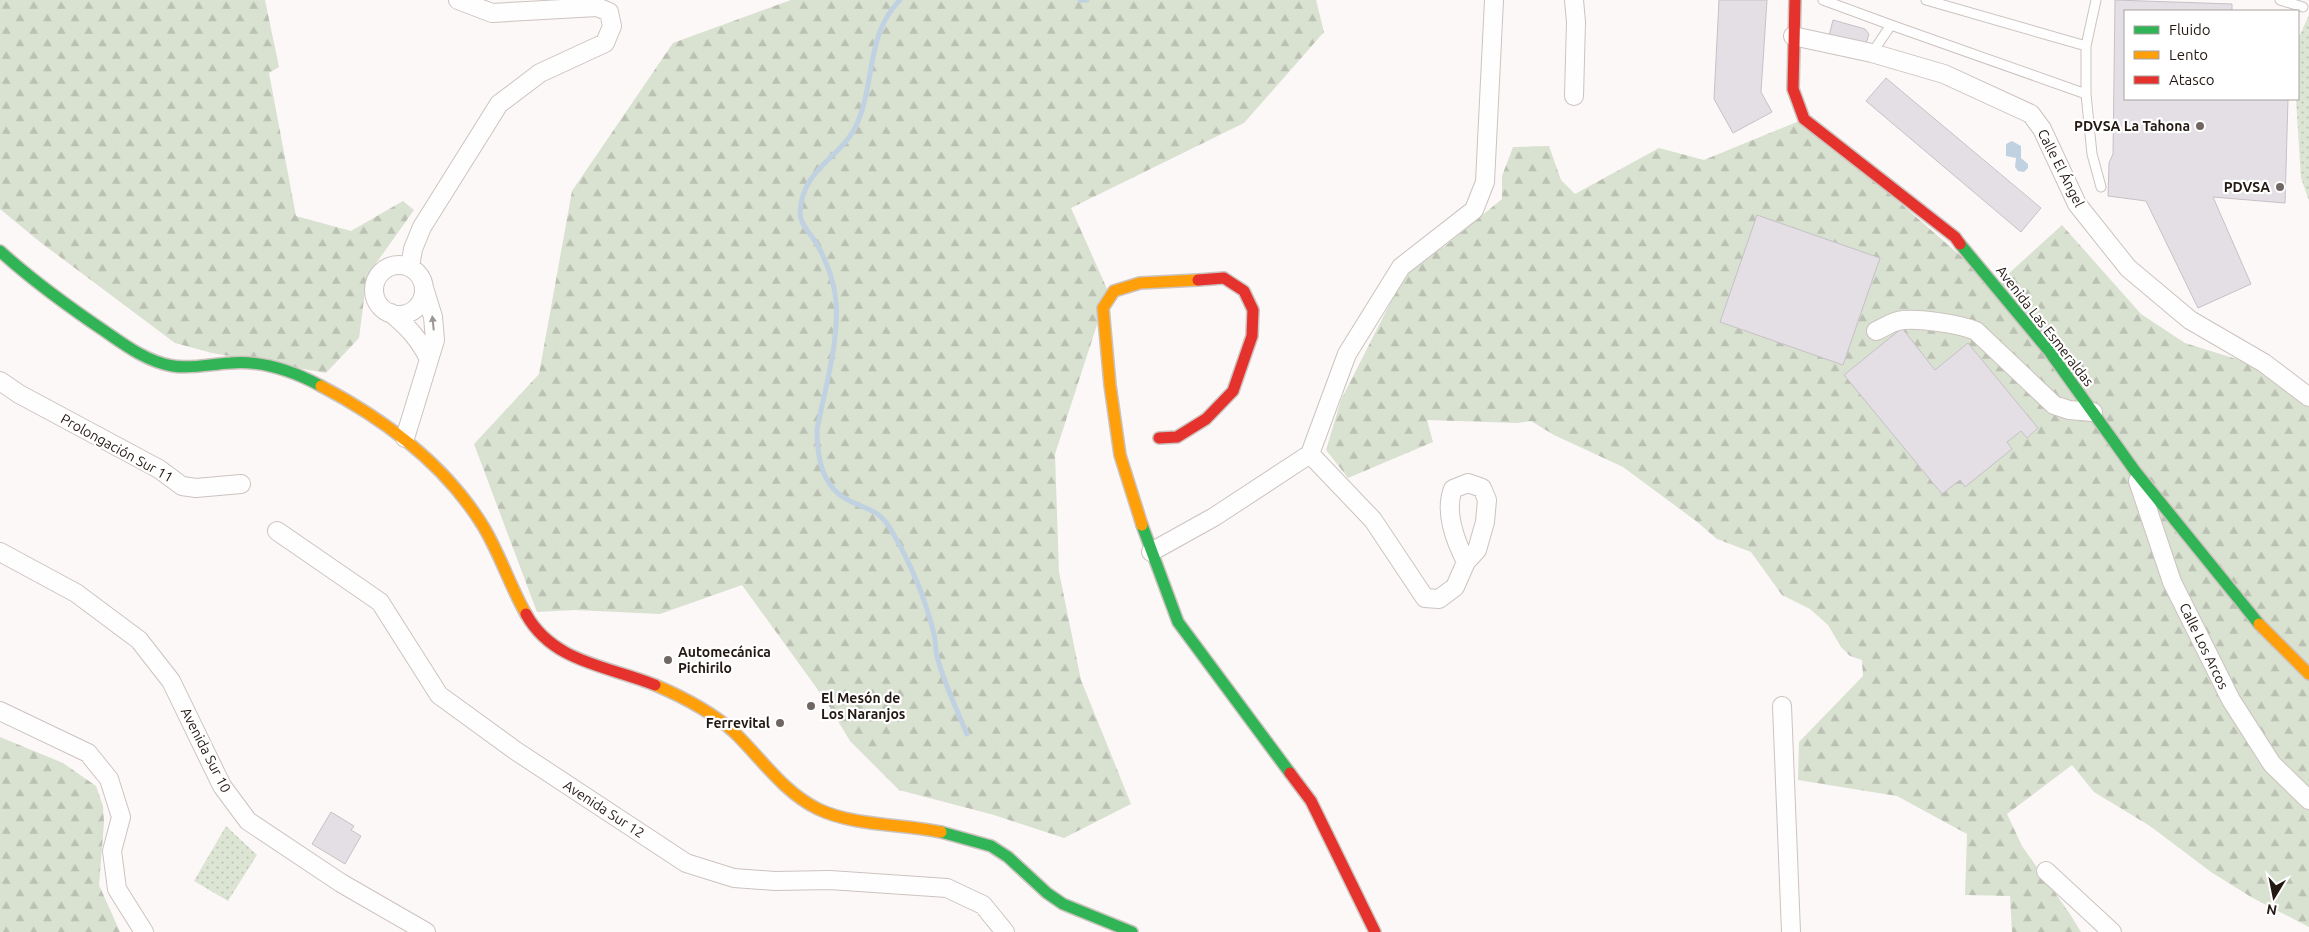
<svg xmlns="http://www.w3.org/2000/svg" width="2309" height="932" font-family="Ubuntu,sans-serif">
<defs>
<pattern id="grass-dots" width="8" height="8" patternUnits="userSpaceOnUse" patternTransform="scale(1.25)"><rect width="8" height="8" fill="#dce4d3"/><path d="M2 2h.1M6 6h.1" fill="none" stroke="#bdc3b4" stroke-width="1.8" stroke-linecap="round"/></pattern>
<pattern id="forest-firs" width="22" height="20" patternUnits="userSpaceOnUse" patternTransform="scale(1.25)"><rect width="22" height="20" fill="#d9e1d0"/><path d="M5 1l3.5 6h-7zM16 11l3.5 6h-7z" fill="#bac0b2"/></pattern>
</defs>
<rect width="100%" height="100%" fill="#fcf8f7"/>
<path fill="url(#grass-dots)" d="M2309,15v186l-8,-23 -5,-79 2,-60z
M226,826l31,29 -29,46 -34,-20z"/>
<path fill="url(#forest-firs)" d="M0,0h265l14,67 -10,6 27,143 55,15 52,-30 11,9 -47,66 -8,62 -33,35 -114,-20 -37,-10 -135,-101 -40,-33z
M791,0h525l8,32 -80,91 -173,85 37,83 -53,163 4,118 22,108 50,124 -67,34 -70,-23 -95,-25 -49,-49 -24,-40 -84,-116 -82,29 -85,-4 -38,2 -63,-168 65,-70 33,-183 101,-148z
M1804,119l191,167 67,-61 79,89 44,29 77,24 47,38v522l-58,-30 -40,-25 -61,-46 -56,-34 -22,-27 -65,49 15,32 48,68 11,18h-69l-2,-36 -45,-1 2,-61 -70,-38 -99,-16 1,-38 64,-66 -1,-16 -12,-4 -9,-9 -13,-22 -18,-16 -28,-14 -31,-43 -34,-13 -21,-18 -73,-54 -69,-32 -23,-14 -14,2 -90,-3 6,22 -85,36 -22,-28 15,-50 66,-130 38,-24 57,-47v-23l11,-29 36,-1 12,34 14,14 84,-46 45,12z
M0,737l63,26 33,23 7,20 1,17 -5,62 21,47h-120z"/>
<path fill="#c0d2e2" d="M2012,141l9,5v12l7,6v4l-4,4 -6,-1 -3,-4 1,-9 -10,-2v-12z"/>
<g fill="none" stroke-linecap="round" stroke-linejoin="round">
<path stroke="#c0d2e2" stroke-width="5" d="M900,0c-35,35 -24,83 -44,126 -15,32 -54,42 -56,87 0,12 13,23 18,33 7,13 13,28 16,42 9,44 -9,98 -17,142 0,28 5,58 33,71 18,9 29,9 40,27 19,32 35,69 44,106 2,8 1,17 4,26 7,25 19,50 29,74
M1080,0h7"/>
</g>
<path fill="#e3dfe5" stroke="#c5c1c7" d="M1719,0h48l-6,92 11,20 -39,21 -19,-34z
M2115,0l117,4v7h-107v88h163l-3,104 -72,-6 38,87 -53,24 -52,-107 -38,-5 1,-33 4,-9z
M1833,20l32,9 4,5 -2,7 -7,3 -31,-8z
M1886,78l155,130 -20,24 -155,-131z
M1757,215l123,43 -37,107 -123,-43z
M1902,328l33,42 33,-27 70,85 -11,10 -6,-7 -14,11 5,7 -47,38 -5,-7 -18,14 -98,-119z
M331,812l23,14 -3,4 10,6 -16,28 -33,-20z"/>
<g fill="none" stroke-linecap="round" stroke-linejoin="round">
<g stroke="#ccc3bf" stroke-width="11">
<path id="lane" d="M1823,0l68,25
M1926,0l160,46
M2280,0l23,7
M1872,53l19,-28 195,69 6,60 9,33
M2086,94v-48l10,-46"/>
</g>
<g stroke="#ccc3bf" stroke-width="20">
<path id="street" d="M1574,0l2,22 -2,74
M1793,36l79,17 72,21 87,40 11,15 35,75 51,64 62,52 74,43 45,34
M374 290a25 25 0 1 1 50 0a25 25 0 1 1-50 0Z
M410,267l3,-18 9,-22 77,-123 41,-31 65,-30 7,-17 -3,-14 -12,-5 -105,6 -34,-13
M391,313c17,14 28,26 38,46
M1876,331c7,-3 14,-8 22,-10 16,-4 62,3 78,10l78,74 15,5 24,2
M0,381l19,13 140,75 23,17 14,2 45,-4
M405,438l30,-98 -2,-23 -9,-29
M1310,454l63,66 52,78 14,1 16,-12 11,-25 11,-12 8,-28 2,-22 -5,-12 -14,-5 -15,6c-9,23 2,51 13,73
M2138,481l34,101 59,118 41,64 37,36
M277,531l103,71 59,93 77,56 170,112 48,15 41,3 55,-1 117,8 36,17 22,27
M0,552l76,41 63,47 32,41 51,105 26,35 93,62 85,49
M1151,552l63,-35 96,-63 37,-100 54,-87 73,-57 11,-28 9,-182
M1782,706l9,226
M0,711l88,42 21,26 12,38 -9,34 5,38 27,43
M2046,871l66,61"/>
</g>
<g stroke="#ccc3bf" stroke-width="14">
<path id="fast" d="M1960,244l89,107 86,120 124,153
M0,251c33,30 69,56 106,81 20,14 42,30 67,34 19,3 38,-2 57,-3 32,-3 63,8 91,23
M1142,525l36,97 112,151
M941,832l50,14 17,11 39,36 16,11 69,28"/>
</g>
<g stroke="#ccc3bf" stroke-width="14">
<path id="slow" d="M321,386c63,33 124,78 162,140 17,28 27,60 43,88
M1142,525l-22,-70 -10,-70 -7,-77 11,-17 26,-8 58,-3
M2259,624l50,50
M655,685c28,12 56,26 79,47 27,26 49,60 84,77 35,17 85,15 123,23"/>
</g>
<g stroke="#ccc3bf" stroke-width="14">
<path id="jam" d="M1795,0l-2,89 11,30 151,118 5,7
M1159,438l18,-1 29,-18 27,-28 19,-55 1,-26 -9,-19 -20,-13 -26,2
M526,614c27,49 83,52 129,71
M1290,773l21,28 64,131"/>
</g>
<use href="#lane" stroke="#fffefe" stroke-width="9"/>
<use href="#street" stroke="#fffefe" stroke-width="18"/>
<use href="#fast" stroke="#30b455" stroke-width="11"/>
<use href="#slow" stroke="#ff9f0a" stroke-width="11"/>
<use href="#jam" stroke="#e5322d" stroke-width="11"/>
</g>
<defs><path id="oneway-solid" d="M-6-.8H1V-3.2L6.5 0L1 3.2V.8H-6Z" transform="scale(1.25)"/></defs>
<use fill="#9c9694" href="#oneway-solid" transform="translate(433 323) rotate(-96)"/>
<g fill="#706662" stroke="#fff" stroke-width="2">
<circle cx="2200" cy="126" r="5"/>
<circle cx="2280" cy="187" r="5"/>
<circle cx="668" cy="660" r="5"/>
<circle cx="811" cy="706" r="5"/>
<circle cx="780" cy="723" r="5"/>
</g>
<g text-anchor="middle" stroke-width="4.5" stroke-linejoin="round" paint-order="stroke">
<g font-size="14" font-weight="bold" fill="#241812" stroke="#fff" text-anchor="end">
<text x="2190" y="131">PDVSA La Tahona</text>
<text x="2270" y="192">PDVSA</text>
<text x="678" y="657" text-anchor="start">Automecánica<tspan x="678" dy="16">Pichirilo</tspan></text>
<text x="821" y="703" text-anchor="start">El Mesón de<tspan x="821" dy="16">Los Naranjos</tspan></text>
<text x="770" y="728">Ferrevital</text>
</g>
<g font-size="14" fill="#241812" stroke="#fff">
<text transform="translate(2061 168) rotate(63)" y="5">Calle El Ángel</text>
<text transform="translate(2045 326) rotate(52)" y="5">Avenida Las Esmeraldas</text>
<text transform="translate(117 448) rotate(29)" y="5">Prolongación Sur 11</text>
<text transform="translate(2204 646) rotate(64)" y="5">Calle Los Arcos</text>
<text transform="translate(206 750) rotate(63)" y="5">Avenida Sur 10</text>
<text transform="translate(604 809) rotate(33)" y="5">Avenida Sur 12</text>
</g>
</g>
<rect x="2124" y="10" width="175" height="90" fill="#ffffff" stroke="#a7a3a0"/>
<rect x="2134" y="26" width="25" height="8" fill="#30b455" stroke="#a7a3a0"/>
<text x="2169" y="35" font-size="15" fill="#241812">Fluido</text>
<rect x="2134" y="51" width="25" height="8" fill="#ff9f0a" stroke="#a7a3a0"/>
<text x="2169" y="60" font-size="15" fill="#241812">Lento</text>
<rect x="2134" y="76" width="25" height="8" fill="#e5322d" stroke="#a7a3a0"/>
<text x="2169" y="85" font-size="15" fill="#241812">Atasco</text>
<g transform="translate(2274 897) rotate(190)" stroke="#ffffff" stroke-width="4" paint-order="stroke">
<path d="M0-4L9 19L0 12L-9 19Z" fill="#241812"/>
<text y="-8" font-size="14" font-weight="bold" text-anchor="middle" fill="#241812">N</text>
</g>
</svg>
